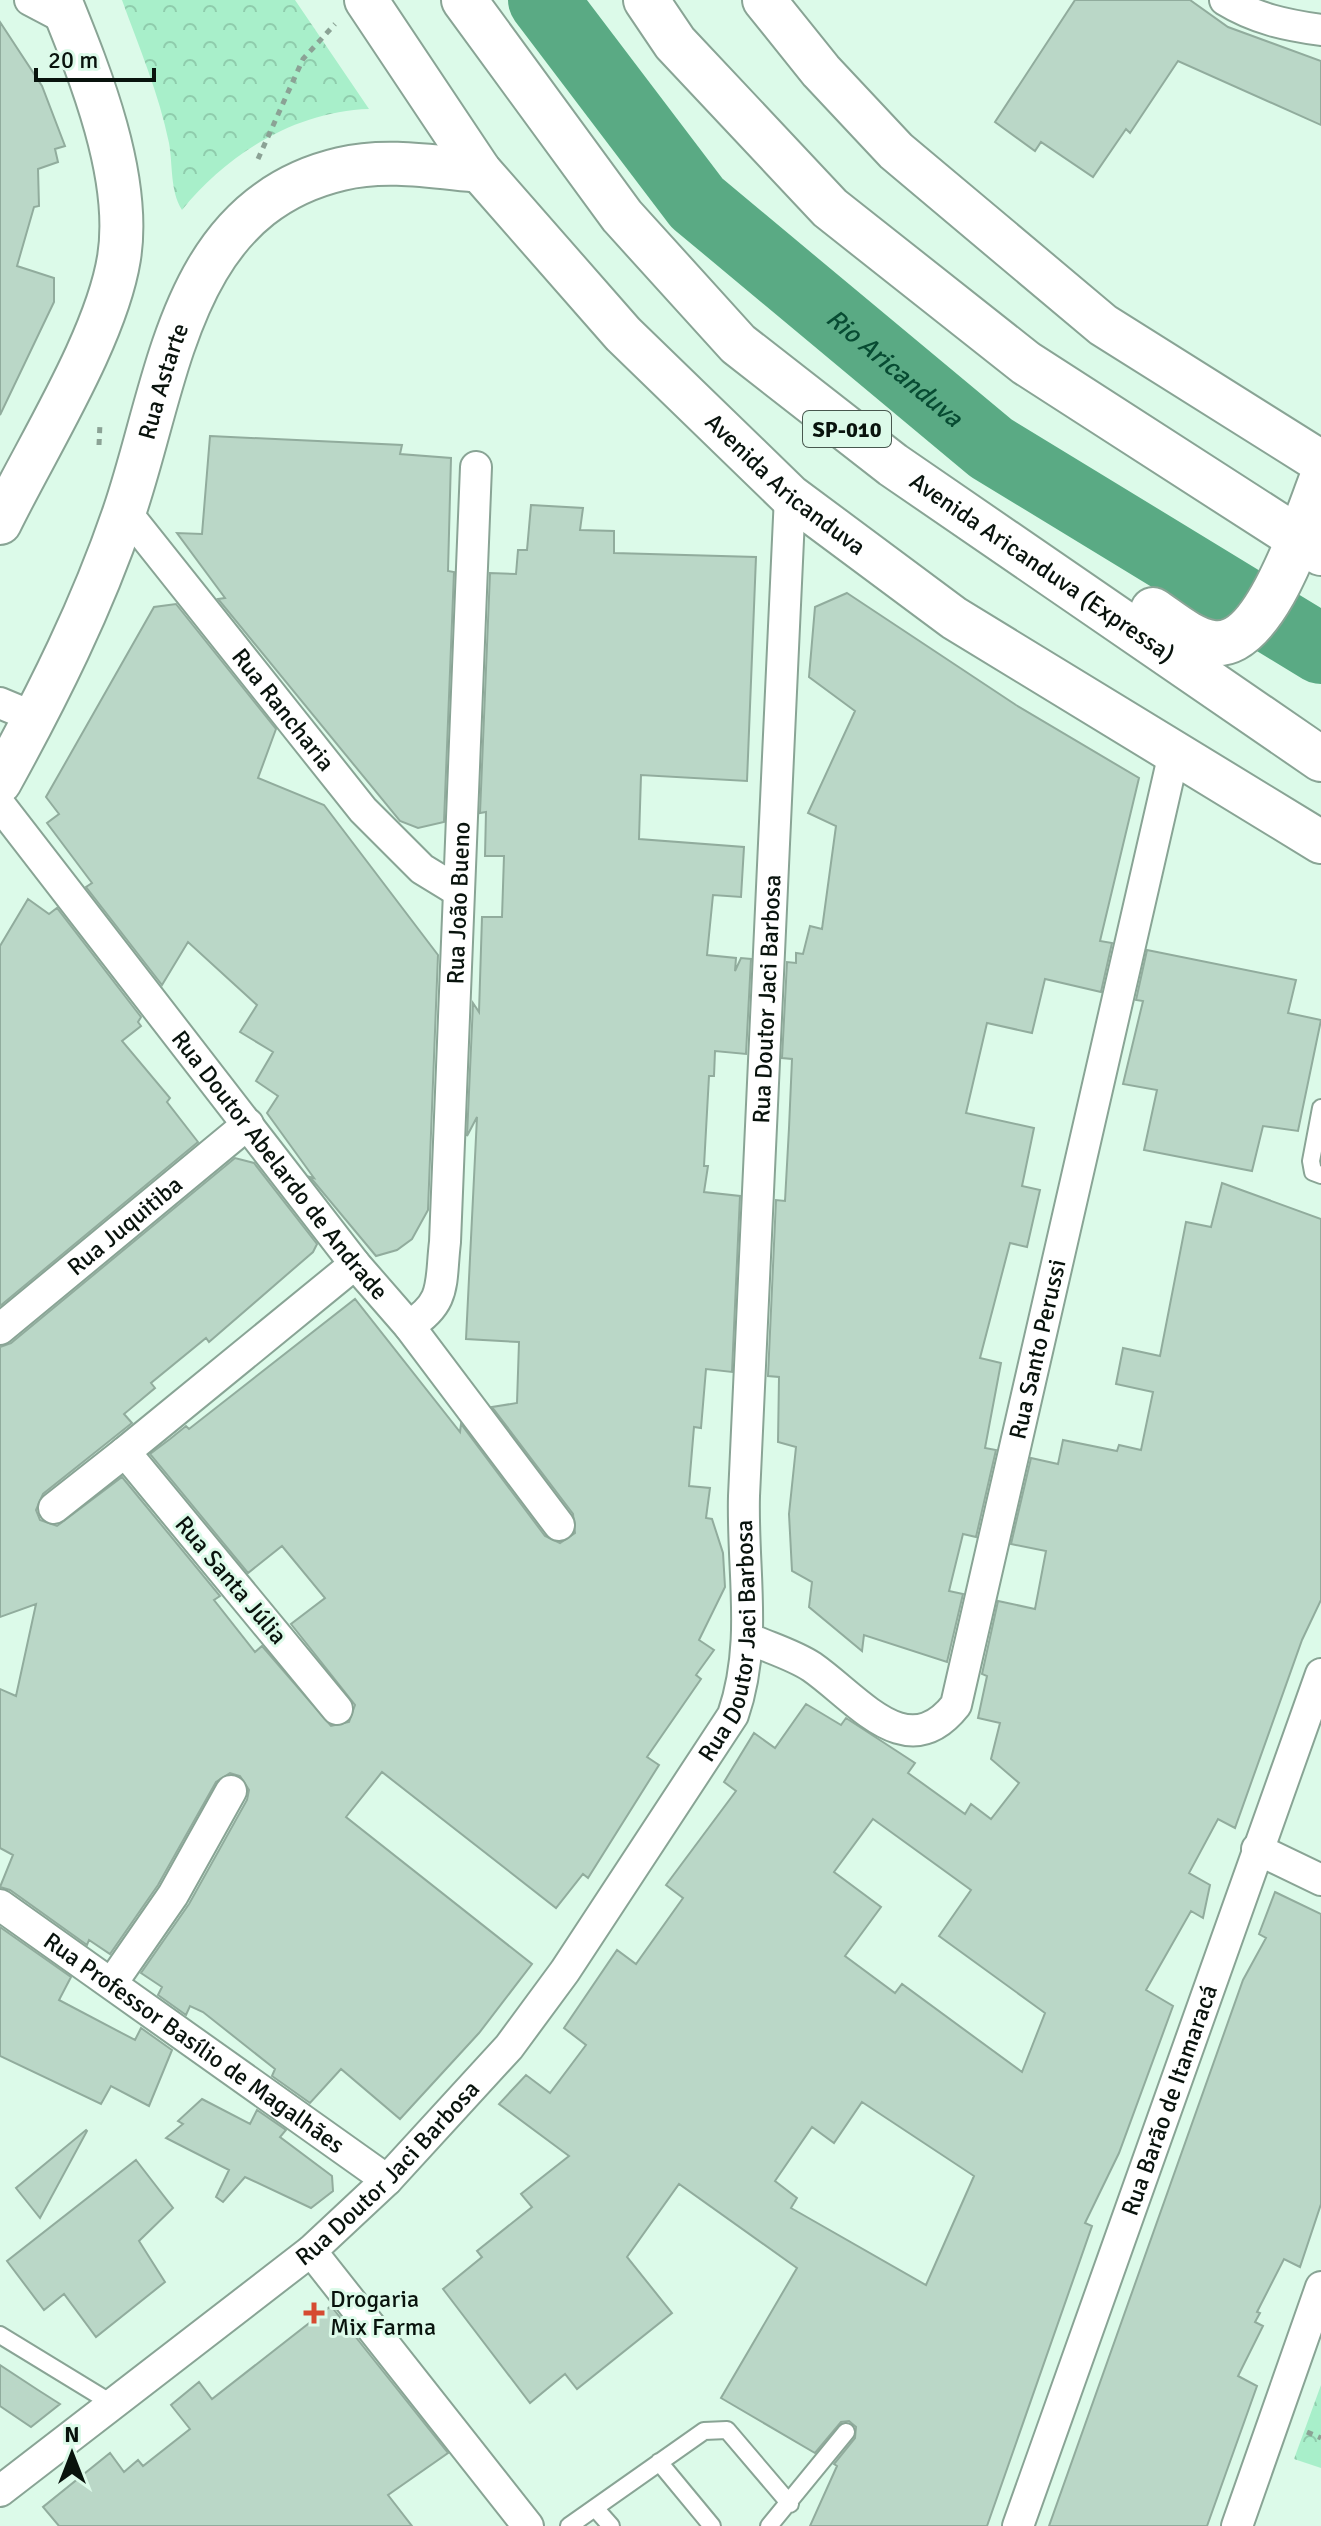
<svg xmlns="http://www.w3.org/2000/svg" width="1321" height="2526" font-family="Signika,sans-serif">
<defs>
<pattern id="forest-crowns" width="20" height="18" patternUnits="userSpaceOnUse" patternTransform="scale(2)"><rect width="20" height="18" fill="#a8efca"/><path d="M2 6a3 3 0 1 1 6 0M12 15a3 3 0 1 1 6 0" fill="none" stroke="#8fccac"/></pattern>
</defs>
<rect width="100%" height="100%" fill="#dcfae9"/>
<path fill="url(#forest-crowns)" d="M122,0h173l74,109c-73,2 -142,45 -187,101 -12,-19 -9,-44 -13,-67 -10,-49 -30,-96 -47,-143z
M1321,2385v83l-27,-9z"/>
<g fill="none" stroke-linecap="round" stroke-linejoin="round">
<path stroke="#5aaa84" stroke-width="70" id="s1" d="M543,0l154,203 294,245 330,201"/>
</g>
<path fill="#bad7c7" stroke="#91ac9d" stroke-width="2" fill-rule="evenodd" d="M1075,0h115l38,27 93,34v64l-143,-64 -48,72 -4,-4 -33,48 -52,-35 -6,9 -40,-29z
M0,22l42,64 23,60 -10,3 3,13 -20,7 1,37 -5,1 -17,59 37,12v24l-54,113z
M210,436l192,9 -2,9 51,4 -3,113 6,1 -10,250 -26,6 -18,-7 -182,-222 7,-1 -48,-65 25,1z
M531,505l52,3 -3,22 34,1v22l142,4 -9,224 -106,-6 -2,64 105,8 -3,50 -28,-2 -6,60 29,3 -1,13 6,-13 10,1 -5,95 -31,-3 -1,25h-5l-5,90h4l-4,26 36,4 -8,176 -26,-3 -5,59 -7,-1 -5,59 21,2 -4,30 6,1 11,34 2,34 -26,53 15,10 -18,25 5,4 -54,78 12,8 -71,113 -5,-4 -27,34 -174,-136 -36,45 186,147 -53,69 -79,86 -59,-50 -31,34 -38,-27 3,-7 -72,-57 -13,-6 -4,9 -28,-20 4,-8 -21,-14 48,-69 58,-104 2,-10 -9,-14 -10,-3 -14,9 -58,103 -48,69 -21,-14 -2,5 -77,-55 -10,-3 13,-32 -13,-7v-159l16,7 20,-92 -36,13v-270l11,-4 224,-185 19,5 63,81 -4,8 -104,90 -3,-4 -55,45 4,5 -31,26 8,9 -89,71 -7,16 4,10 17,6 65,-49 98,119 -6,4 41,52 7,-6 69,80 18,-4 6,-17 -64,-81 34,-26 -43,-52 -34,27 -98,-119 20,-15 16,-13 3,3 166,-130 105,133 1,-8 84,112 15,7 15,-10 -2,-19 -81,-107 25,-4 2,-61 -53,-3 11,-222 -10,19 6,-133 6,9 3,-95h20l2,-61h-19l1,-44 -6,1 10,-240 26,1 2,-24h9z
M847,593l169,112 123,73 -39,163 12,2 -11,49 -56,-13 -13,54 -45,-10 -21,90 68,15 -12,58 18,4 -13,57 -17,-4 -30,115 21,5 -16,85 11,2 -20,87 -13,-3 -14,57 14,3 -16,68 -83,-27 -2,16 -53,-44 3,-25 -20,-11 -3,-57 7,-67 -18,-5 1,-65 -11,-1 8,-176 9,1 4,-73 3,-69 -10,-1 5,-96 9,1v-10l7,1 7,-28 12,3 14,-103 -28,-13 47,-102 -46,-34 6,-70z
M176,604l100,125 -18,49 66,27 114,150 -10,255 -16,29 -15,11 -21,6 -66,-79 4,1 -47,-65 11,-17 -22,-15 17,-29 -33,-20 17,-27 -69,-63 -26,43 -76,-98 6,-4 -45,-60 12,-9 -13,-17 108,-190z
M28,899l21,15 8,-6 84,109 -3,5 3,4 -19,15 48,57 -3,4 31,40 -198,164v-360z
M1147,950l149,30 -8,33 33,7 -23,111 -35,-5 -11,45 -108,-21 13,-60 -34,-6 20,-83 -7,-1z
M1222,1183l99,36v381l-19,40 -67,188 -17,-9 -29,54 21,12 -7,33 -12,-7 -45,79 27,16 -54,147 -34,70 7,3 -105,300h-177l27,-60 -3,-2 21,-26 1,-11 -7,-6 -8,1 -26,31 -94,-55 76,-130 -118,-84 -52,73 45,56 -95,76 -12,-15 -35,29 -87,-114 39,-32 -5,-6 55,-44 -11,-13 48,-38 -70,-52 27,-29 24,18 36,-48 -22,-17 53,-78 19,14 47,-66 -17,-13 70,-94 -12,-9 30,-49 21,15 31,-44 35,21 5,-7 69,45 -7,10 57,41 6,-10 20,15 28,-36 -28,-24 9,-36 -22,-5 9,-42 -5,-2 16,-73 37,8 11,-58 -35,-7 20,-86 27,6 5,-24 54,11 2,-6 22,5 12,-58 -37,-8 7,-36 37,8 26,-134 25,5zM873,1819l98,71 -32,46 106,77 -23,59 -120,-88 -7,9 -50,-37 36,-49 -47,-35zM862,2102l112,74 -48,109 -135,-77 6,-10 -22,-17 37,-54 22,16z
M1275,1892l46,22v290l-21,63 -16,-8 -27,53 3,1 -5,9 8,4 -25,50 19,10 -50,140h-158l194,-546 23,-42 -7,-4z
M0,1927l71,50 -12,23 76,40 6,-12 31,22 -23,56 -38,-20 -10,18 -101,-48z
M202,2099l48,25 7,-14 29,20 -6,7 52,39 1,15 -22,17 -66,-31 -22,25 -7,-5 13,-27 -63,-32 17,-14 -5,-3z
M86,2130l1,1 -47,87 -24,-30z
M136,2160l37,48 -34,33 26,41 -69,55 -32,-43 -20,16 -37,-49z
M331,2306l117,147 -60,42 24,31h-353l-16,-19 67,-54 14,19 14,-12 5,6 47,-37 -19,-24 28,-23 13,17z
M0,2365l38,25 22,14 -29,23 -31,-21z"/>
<g fill="none" stroke-linecap="round" stroke-linejoin="round">
<g stroke="#89a495" stroke-width="20">
<path id="lane" d="M1321,1108l-10,53 2,11 8,3
M0,2335l113,69
M659,2462l53,64
M595,2508l16,18
M569,2526l135,-95 23,-1 63,74
M769,2526l77,-94"/>
</g>
<g stroke="#89a495" stroke-width="34">
<g id="street">
<path d="M30,0l38,20"/>
<path d="M1225,0c31,19 61,25 96,30"/>
<path id="s2" d="M125,511l238,299 59,59 36,22"/>
<path d="M0,703l36,15"/>
<path id="s3" d="M0,805l355,459 54,62 150,199"/>
<path id="s4" d="M409,1326c38,-24 31,-42 36,-84l31,-775"/>
<path id="s5" d="M0,1329l248,-205"/>
<path d="M54,1508l71,-56"/>
<path id="s6" d="M750,1639c20,9 44,16 62,28 47,33 95,100 144,38l218,-952"/>
<path d="M337,1709l-212,-257 230,-188"/>
<path d="M1257,1849l64,31"/>
<path id="s7" d="M0,1905l387,275"/>
<path d="M112,1983l61,-88 58,-104"/>
<path d="M311,2251l217,275"/>
<path id="s8" d="M0,2491l311,-240 76,-71 122,-133 56,-76 168,-256c25,-73 9,-143 11,-219l46,-1000"/>
<path id="s9" d="M1018,2526l303,-852"/>
<path d="M1237,2526l84,-239"/>
</g>
</g>
<g stroke="#89a495" stroke-width="46">
<g id="secondary">
<path id="s10" d="M366,0l114,171 143,163 167,162 164,122 367,224"/>
<path d="M764,0l57,71 75,80 207,174 218,137"/>
<path d="M0,523c37,-76 106,-184 119,-265 13,-81 -29,-184 -59,-258"/>
<path id="s11" d="M0,782c48,-87 92,-175 124,-269 45,-131 55,-306 217,-344 45,-11 94,-2 139,2"/>
</g>
</g>
<g stroke="#89a495" stroke-width="48">
<g id="highway">
<path id="s12" d="M464,0l158,216 116,128 155,121 428,294"/>
<path d="M646,0l29,43 155,165 196,155 295,190"/>
<path d="M1153,610c18,12 38,30 60,33 52,7 92,-121 108,-162"/>
</g>
</g>
<path stroke="#8ba295" stroke-width="5" stroke-dasharray="6 6" stroke-linecap="butt" d="M258,159l45,-100 32,-35
M99,445l1,-22
M1307,2432l14,6"/>
<use href="#lane" stroke="#fff" stroke-width="16"/>
<use href="#street" stroke="#fff" stroke-width="30"/>
<use href="#secondary" stroke="#fff" stroke-width="42"/>
<use href="#highway" stroke="#fff" stroke-width="44"/>
</g>
<path fill="#d64a31" stroke="#dcfae9" stroke-width="3" d="M310 2301h8v8h8v8h-8v8h-8v-8h-8v-8h8z"/>
<g text-anchor="middle" stroke-width="6" stroke-linejoin="round" paint-order="stroke">
<rect fill="#dcfae9" stroke="#48584f" stroke-width="2" x="803" y="411" width="88" height="36" rx="6"/>
<g font-size="22" font-weight="bold" fill="#09130d">
<text x="847" y="437">SP-010</text>
</g>
<g font-size="24" fill="#09130d" stroke="#dcfae9">
<text dy="8" stroke="none"><textPath href="#s11" startOffset="434">Rua Astarte</textPath></text>
<text dy="8" stroke="none"><textPath href="#s10" startOffset="644">Avenida Aricanduva</textPath></text>
<text dy="8" stroke="none"><textPath href="#s12" startOffset="818">Avenida Aricanduva (Expressa)</textPath></text>
<text dy="8" stroke="none"><textPath href="#s2" startOffset="254">Rua Rancharia</textPath></text>
<text dy="8" stroke="none"><textPath href="#s4" startOffset="436">Rua João Bueno</textPath></text>
<text dy="8" stroke="none"><textPath href="#s8" startOffset="1796">Rua Doutor Jaci Barbosa</textPath></text>
<text dy="8" stroke="none"><textPath href="#s3" startOffset="456">Rua Doutor Abelardo de Andrade</textPath></text>
<text dy="8" stroke="none"><textPath href="#s5" startOffset="162">Rua Juquitiba</textPath></text>
<text dy="8" stroke="none"><textPath href="#s6" startOffset="606">Rua Santo Perussi</textPath></text>
<text transform="translate(231 1580) rotate(50)" y="8">Rua Santa Júlia</text>
<text dy="8" stroke="none"><textPath href="#s8" startOffset="1150">Rua Doutor Jaci Barbosa</textPath></text>
<text dy="8" stroke="none"><textPath href="#s7" startOffset="238">Rua Professor Basílio de Magalhães</textPath></text>
<text dy="8" stroke="none"><textPath href="#s9" startOffset="452">Rua Barão de Itamaracá</textPath></text>
<text dy="8" stroke="none"><textPath href="#s8" startOffset="502">Rua Doutor Jaci Barbosa</textPath></text>
</g>
<g font-size="24" fill="#09130d" stroke="#dcfae9" text-anchor="start">
<text x="330" y="2307">Drogaria<tspan x="330" dy="28">Mix Farma</tspan></text>
</g>
<g font-size="26" font-style="italic" fill="#074b32" stroke="#dcfae9">
<text dy="9" stroke="none"><textPath href="#s1" startOffset="512">Rio Aricanduva</textPath></text>
</g>
</g>
<g transform="translate(72 2454)" stroke="#dcfae9" stroke-width="6" paint-order="stroke">
<path d="M0-6L14 30L0 20L-14 30Z" fill="#09130d"/>
<text y="-12" font-size="22" font-weight="bold" text-anchor="middle" fill="#09130d">N</text>
</g>
<path d="M36 68v12h118v-12" fill="none" stroke="#09130d" stroke-width="4"/>
<text x="48" y="68" font-size="24" fill="#09130d" stroke="#dcfae9" stroke-width="6" paint-order="stroke">20 m</text>
</svg>
